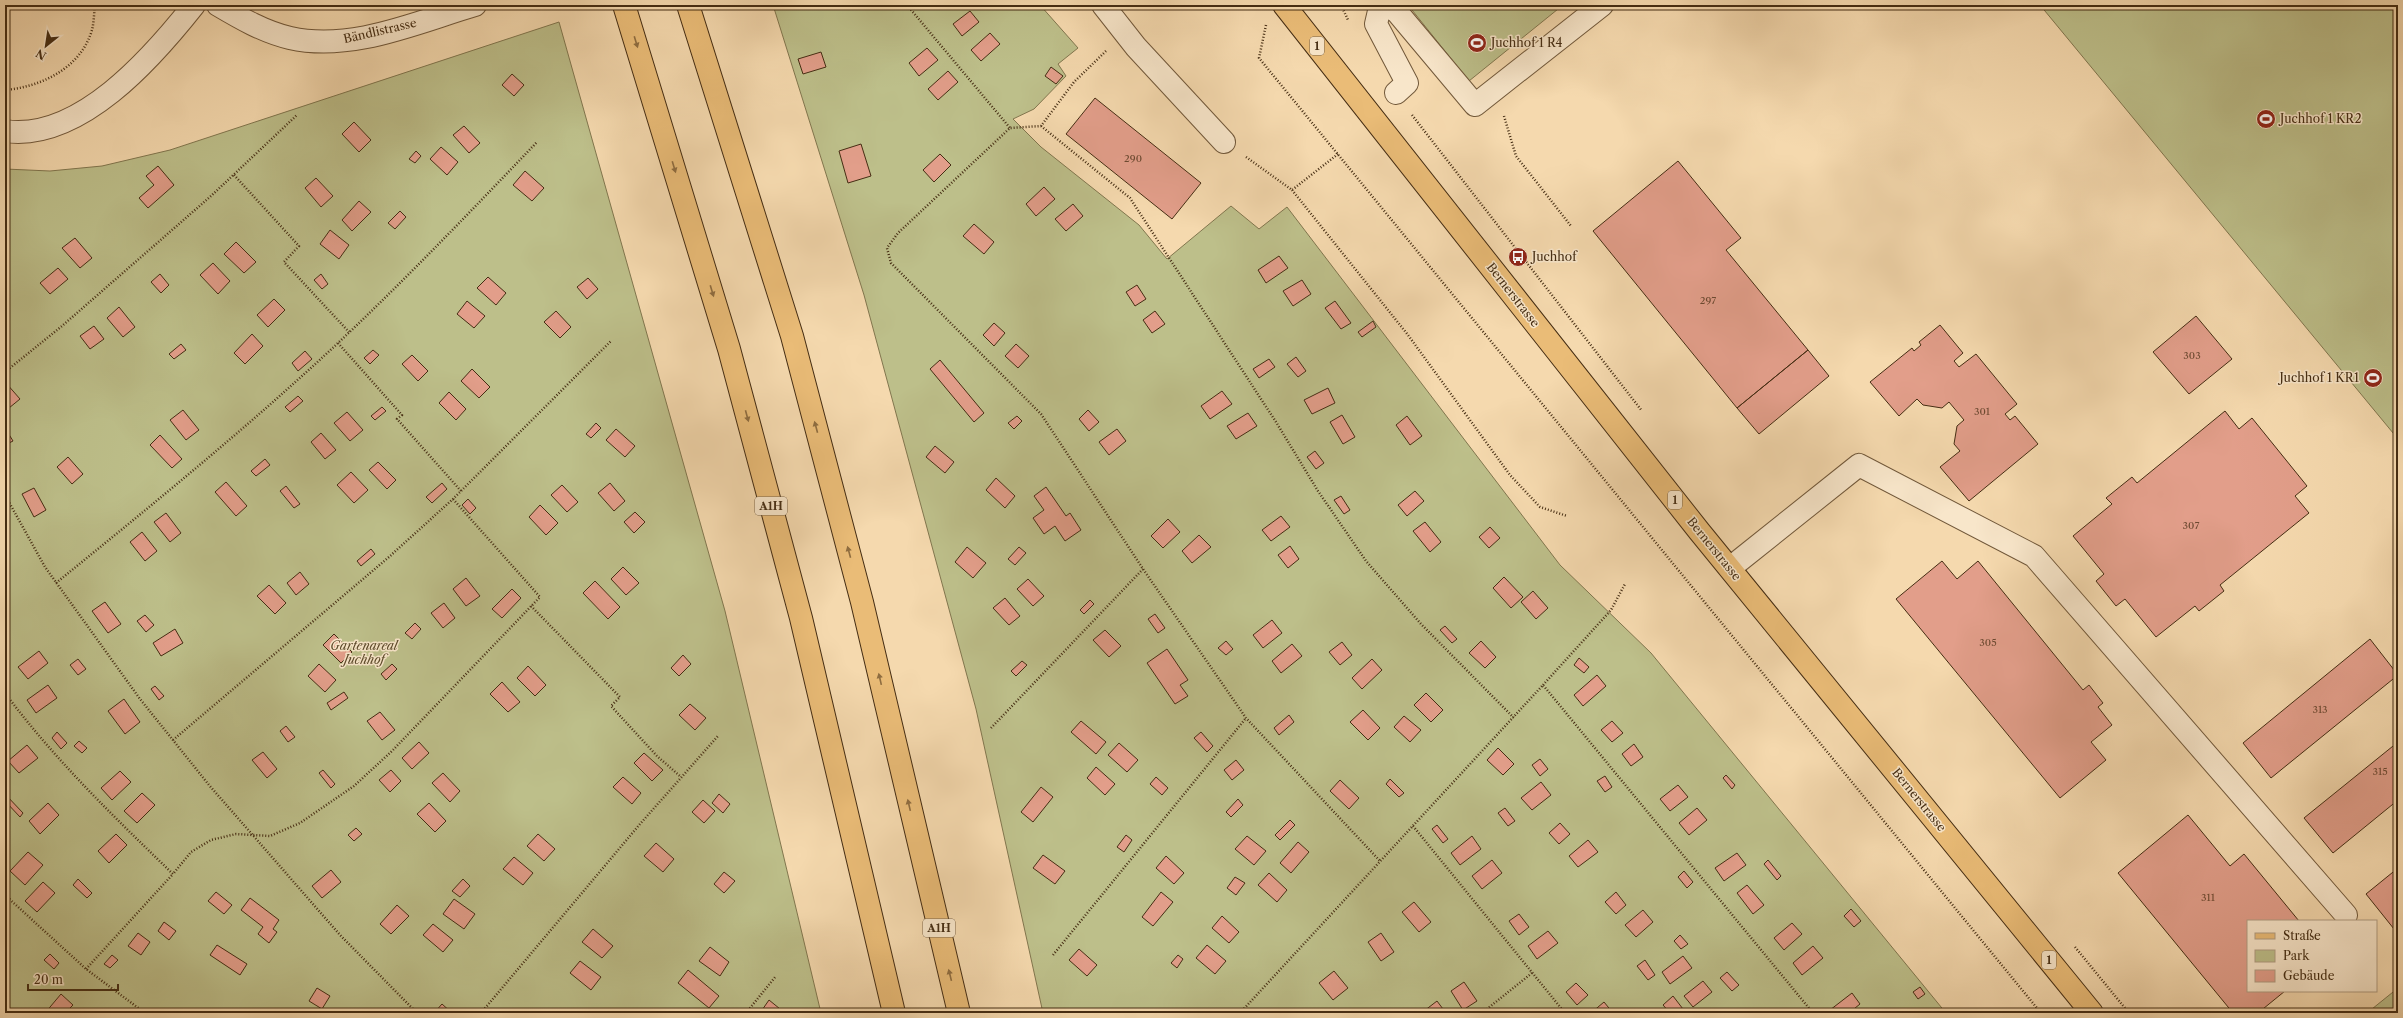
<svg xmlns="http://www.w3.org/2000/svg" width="2403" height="1018" font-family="'Libre Caslon Text',serif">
<rect width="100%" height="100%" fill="#f5d9ae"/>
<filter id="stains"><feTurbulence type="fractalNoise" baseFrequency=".005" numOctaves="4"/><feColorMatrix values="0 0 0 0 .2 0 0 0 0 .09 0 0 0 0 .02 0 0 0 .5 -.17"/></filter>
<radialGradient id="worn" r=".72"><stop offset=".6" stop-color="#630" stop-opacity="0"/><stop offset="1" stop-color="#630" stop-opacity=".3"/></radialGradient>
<path fill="#bdbf8a" stroke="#81764e" d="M773,5h267l38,43 -20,16 8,12 -32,33 -21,10 28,28 98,78 28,34 64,-53 28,23 28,-22 273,358 91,88 295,360h-903l-67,-304 -112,-414z
M1408,5h155l-94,76z
M2040,5h358v434z
M559,22l166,589 96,402h-816v-844l45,2 52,-5 68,-16z
M2398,988v25h-31z"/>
<path fill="#e29e8a" stroke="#452d13" d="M970,11l9,11 -17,14 -9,-12z
M990,33l10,11 -19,17 -10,-11z
M927,48l11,12 -19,16 -10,-13z
M821,52l5,15 -23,7 -5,-15z
M1051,67l12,9 -7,8 -11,-8z
M948,71l10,11 -20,18 -10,-11z
M512,74l12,11 -10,11 -12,-11z
M1095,98l106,85 -29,36 -106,-85z
M354,122l17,18 -12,12 -17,-18z
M464,126l16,17 -11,10 -16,-18z
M861,144l10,32 -23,7 -9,-32z
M441,147l17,15 -11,13 -17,-16z
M416,151l5,5 -6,7 -6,-4z
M940,154l11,11 -17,17 -11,-12z
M1678,161l63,77 -15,12 82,100 -71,58 -144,-177z
M158,166l16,19 -26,23 -9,-10 15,-13 -8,-9z
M525,171l19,17 -12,13 -19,-16z
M316,178l17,18 -12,11 -16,-19z
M1044,187l11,12 -19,17 -10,-12z
M359,201l12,11 -19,19 -10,-11z
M1073,204l10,12 -17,15 -11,-12z
M400,211l6,6 -11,12 -7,-6z
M974,224l20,18 -10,12 -21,-18z
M330,230l19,15 -10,14 -19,-15z
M75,238l17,20 -12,10 -18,-20z
M236,242l20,20 -12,11 -20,-19z
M1279,256l9,12 -22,15 -8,-13z
M213,263l17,18 -12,13 -18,-19z
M58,268l10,11 -18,15 -10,-11z
M160,274l9,11 -8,8 -10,-11z
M321,274l7,10 -6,5 -8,-9z
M488,277l18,16 -10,12 -19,-17z
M588,278l10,11 -11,10 -10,-12z
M1302,280l9,14 -18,12 -10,-15z
M1137,285l9,14 -11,7 -9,-14z
M274,299l11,11 -17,17 -11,-12z
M467,301l18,15 -11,12 -17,-14z
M1335,301l16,22 -10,6 -16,-21z
M119,307l16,20 -12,10 -16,-19z
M556,311l15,16 -11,11 -16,-16z
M1155,311l10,13 -13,9 -9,-13z
M2196,316l36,43 -43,35 -36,-42z
M1373,321l3,6 -14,10 -4,-5z
M994,323l11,10 -11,13 -11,-11z
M1940,325l23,28 -9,8 5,6 17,-13 41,50 -12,10 5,6 5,-4 23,28 -69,57 -29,-34 20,-16 -6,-7 3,-18 7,-6 -15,-18 -7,6 -19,-3 -6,-6 -18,17 -29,-34 42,-34 2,3 7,-6 -2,-3z
M94,326l10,13 -14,10 -10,-13z
M252,334l11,12 -18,18 -11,-11z
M181,344l5,6 -12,9 -5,-5z
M1016,344l13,12 -11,12 -13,-12z
M373,350l6,5 -9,9 -6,-6z
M1808,350l21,26 -70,58 -22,-26z
M305,351l7,8 -14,12 -6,-8z
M412,355l16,16 -10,10 -16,-17z
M1296,357l10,14 -8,6 -11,-13z
M1269,359l6,8 -16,11 -6,-9z
M940,360l44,53 -10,9 -44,-53z
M472,369l18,18 -11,11 -18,-17z
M6,383l14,16 -11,9 -4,-4z
M1328,388l7,15 -23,11 -8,-14z
M1222,391l10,13 -22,15 -9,-13z
M449,392l17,17 -10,11 -17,-17z
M298,396l5,5 -13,11 -5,-5z
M382,407l4,4 -11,9 -4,-4z
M183,410l16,20 -13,10 -16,-20z
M1088,410l11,12 -10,9 -10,-12z
M2225,411l14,18 13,-11 55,68 -12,10 14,17 -89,72 4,6 -25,20 -4,-5 -39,31 -31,-38 -9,7 -20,-25 8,-7 -31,-38 39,-32 -6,-6 26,-21 5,6z
M347,412l16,18 -13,11 -16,-18z
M1248,413l9,13 -21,13 -9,-13z
M1342,415l13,22 -12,7 -13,-22z
M1017,416l5,5 -8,8 -6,-6z
M1407,416l15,20 -12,9 -14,-20z
M596,423l5,5 -10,10 -5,-4z
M5,428l8,13 -6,3 -2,-4z
M616,429l19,17 -10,11 -19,-17z
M1117,429l9,12 -17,14 -10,-13z
M321,433l15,17 -11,9 -14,-17z
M160,435l22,24 -10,9 -22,-23z
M935,446l19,16 -9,11 -19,-16z
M1315,451l9,12 -8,6 -9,-12z
M68,457l15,17 -11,10 -15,-17z
M265,459l5,6 -14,11 -5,-5z
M378,462l18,18 -9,9 -18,-19z
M351,472l17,18 -14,13 -17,-18z
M996,478l19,18 -10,12 -19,-18z
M226,482l21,24 -11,10 -21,-24z
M442,483l5,6 -15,14 -6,-6z
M610,483l15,18 -11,10 -16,-18z
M562,485l16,17 -11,10 -16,-17z
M286,486l14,18 -6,4 -14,-17z
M1046,487l20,29 4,-3 11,17 -16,11 -10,-15 -11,8 -11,-16 11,-8 -10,-14z
M34,488l12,22 -12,7 -12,-23z
M1415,491l9,10 -17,15 -9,-11z
M1341,496l9,14 -6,4 -10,-14z
M468,499l8,9 -6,6 -8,-9z
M540,505l18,18 -12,12 -17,-18z
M635,512l10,10 -11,11 -10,-11z
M166,513l15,20 -11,9 -16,-20z
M1281,516l9,11 -19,14 -9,-11z
M1168,519l12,13 -17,16 -12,-12z
M1425,522l16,20 -11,10 -17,-21z
M1490,527l10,11 -11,10 -10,-11z
M142,532l15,19 -12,10 -15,-19z
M1199,535l12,12 -19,16 -10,-12z
M1290,546l9,13 -11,9 -10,-13z
M967,547l19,16 -13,15 -18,-16z
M1019,547l7,6 -11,12 -7,-6z
M371,549l4,5 -14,12 -4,-5z
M1942,561l15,18 21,-18 105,129 6,-5 14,18 -5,4 14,18 -21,17 15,18 -46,38 -164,-199z
M623,567l16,16 -13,12 -15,-16z
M300,572l9,12 -13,11 -9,-12z
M1504,577l19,20 -12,11 -18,-20z
M466,578l14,18 -14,10 -13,-17z
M1028,579l16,17 -11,10 -16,-17z
M595,581l25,26 -12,12 -25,-26z
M269,585l17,18 -11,11 -18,-18z
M512,589l9,9 -19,20 -10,-9z
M1533,591l15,17 -12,11 -15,-17z
M1005,598l15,18 -11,9 -16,-17z
M1090,600l4,4 -10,10 -4,-4z
M105,602l16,22 -13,9 -16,-22z
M444,603l11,15 -12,10 -12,-15z
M1155,614l10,14 -7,5 -10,-14z
M145,615l9,10 -8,7 -9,-11z
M1272,620l10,13 -19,15 -10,-13z
M415,623l6,6 -9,10 -7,-6z
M1445,626l12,13 -5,4 -12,-13z
M175,629l8,14 -22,13 -8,-13z
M1105,630l16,16 -12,11 -16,-17z
M334,634l18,18 -11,11 -18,-18z
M2370,639l28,36 -127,103 -28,-35z
M1226,641l7,8 -7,6 -8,-7z
M1481,641l15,16 -11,11 -16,-15z
M1342,642l10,13 -12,10 -11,-13z
M1292,644l10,12 -21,17 -9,-12z
M1167,649l21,31 -8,5 8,11 -13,8 -28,-41z
M39,651l9,12 -20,16 -10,-12z
M683,655l8,9 -12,12 -8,-8z
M1579,658l10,9 -5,6 -10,-8z
M78,659l8,10 -8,6 -8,-10z
M1372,659l10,11 -20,19 -10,-11z
M1022,661l5,4 -11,11 -5,-5z
M319,664l17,16 -11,12 -17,-16z
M392,664l5,5 -11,11 -5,-6z
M528,666l18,19 -11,11 -18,-18z
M1597,675l9,11 -23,20 -9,-11z
M502,682l18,20 -12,10 -18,-18z
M48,685l9,13 -21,15 -9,-13z
M155,686l9,10 -5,4 -8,-11z
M344,692l4,6 -17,12 -4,-7z
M1426,693l17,17 -12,12 -17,-17z
M124,699l16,23 -15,12 -17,-23z
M690,704l16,14 -11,12 -16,-15z
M1363,710l17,18 -12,12 -18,-18z
M380,712l15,18 -13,10 -15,-19z
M1289,715l5,7 -15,13 -5,-7z
M1404,716l17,14 -11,12 -16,-15z
M1081,721l25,21 -10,12 -25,-22z
M1612,721l11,12 -11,9 -11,-12z
M286,726l9,11 -7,5 -8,-11z
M57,732l10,11 -6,6 -9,-11z
M1201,732l12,14 -6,6 -13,-14z
M79,741l8,7 -5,5 -8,-7z
M419,742l10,11 -17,16 -10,-11z
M2398,742v58l-65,53 -29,-35z
M1119,743l19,17 -11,12 -19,-17z
M1634,744l9,13 -12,9 -9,-12z
M27,745l11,13 -19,15 -11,-12z
M1498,748l16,16 -11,11 -16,-15z
M263,752l14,17 -10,9 -15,-18z
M644,753l19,17 -11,11 -18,-18z
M1540,759l8,10 -8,7 -8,-11z
M1236,760l8,10 -12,10 -8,-10z
M1096,767l19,17 -10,11 -18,-17z
M323,770l12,14 -4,4 -12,-15z
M391,770l10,11 -11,11 -11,-12z
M120,771l11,11 -19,18 -11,-12z
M443,773l17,18 -10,11 -18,-19z
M1726,775l9,10 -3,4 -9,-11z
M1605,776l7,11 -7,5 -8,-11z
M623,777l18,16 -9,11 -19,-17z
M1156,777l12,11 -6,7 -12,-11z
M1390,779l14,14 -5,4 -13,-13z
M1340,780l19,18 -10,11 -19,-18z
M1541,782l10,13 -19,15 -11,-12z
M1678,785l10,12 -18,14 -10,-12z
M1041,787l12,10 -20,25 -12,-10z
M142,793l13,12 -18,18 -13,-12z
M5,794l18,19 -3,4 -15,-16z
M719,794l11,10 -7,9 -11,-10z
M1238,799l5,6 -12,12 -5,-5z
M703,800l12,11 -11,12 -12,-11z
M48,803l11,12 -19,19 -11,-13z
M429,803l17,18 -11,11 -18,-18z
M1505,808l10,13 -7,5 -10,-13z
M1697,808l10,12 -18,15 -10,-12z
M2188,815l42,51 14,-12 55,67h-51v70h37l-27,22h-25l-115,-140z
M1290,820l5,5 -15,15 -5,-5z
M1560,823l10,11 -11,10 -10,-11z
M1437,825l11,14 -5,4 -11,-14z
M356,828l6,6 -8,7 -6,-6z
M116,834l11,11 -18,18 -11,-12z
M538,834l17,15 -11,12 -17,-15z
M1126,835l6,5 -8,12 -7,-5z
M1247,836l19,15 -12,14 -19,-16z
M1472,836l9,13 -21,16 -9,-12z
M1588,840l10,12 -20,15 -9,-11z
M1298,842l11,10 -18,21 -11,-10z
M656,843l18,16 -11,13 -19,-16z
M28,852l15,13 -18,20 -15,-14z
M1737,853l9,12 -22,16 -9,-13z
M1043,855l22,16 -10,13 -22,-16z
M1166,856l18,17 -10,11 -18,-16z
M514,857l19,16 -10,12 -20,-16z
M1492,860l10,13 -20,16 -10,-13z
M1768,860l13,16 -4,4 -13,-16z
M2398,868v58l-4,3 -28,-35z
M331,870l10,12 -19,16 -10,-12z
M1684,871l9,11 -6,6 -9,-11z
M724,872l11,9 -11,12 -10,-9z
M1269,873l18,17 -10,12 -19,-17z
M1235,877l10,6 -9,12 -9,-7z
M78,879l14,14 -5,5 -14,-13z
M463,879l7,7 -10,11 -8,-6z
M43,882l12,11 -18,19 -12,-11z
M1747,885l17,20 -11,9 -16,-21z
M216,892l16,13 -8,9 -16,-13z
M1161,892l12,10 -20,24 -11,-9z
M1616,892l10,13 -10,9 -11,-12z
M250,898l29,22 -6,9 4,3 -8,11 -11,-9 5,-7 -22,-17z
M454,899l21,15 -11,15 -21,-15z
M1414,902l17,20 -12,10 -17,-20z
M397,905l12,11 -18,18 -11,-10z
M1851,909l10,12 -7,6 -10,-11z
M1643,910l10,12 -17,15 -11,-12z
M1519,914l10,13 -10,8 -10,-14z
M1222,916l17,16 -10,11 -17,-15z
M164,922l12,9 -7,9 -11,-9z
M1792,923l10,11 -18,16 -10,-12z
M433,924l20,16 -10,12 -20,-17z
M593,929l20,17 -11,12 -20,-16z
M1548,931l10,12 -21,16 -9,-13z
M138,933l12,9 -9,13 -13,-9z
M1381,933l13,19 -13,9 -13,-19z
M1680,935l8,9 -7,5 -7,-8z
M217,945l30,19 -7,11 -30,-20z
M1207,945l19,16 -11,13 -19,-16z
M1813,946l10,12 -21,17 -9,-12z
M710,947l19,15 -9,14 -21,-15z
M1079,949l18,16 -10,11 -18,-16z
M50,954l9,9 -5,6 -10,-9z
M112,955l6,5 -8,8 -6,-4z
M1178,955l5,4 -6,9 -6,-5z
M1683,956l9,12 -22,16 -8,-12z
M1645,960l10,15 -7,5 -11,-14z
M580,961l21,16 -10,13 -21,-17z
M688,970l31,26 -10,12 -31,-25z
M1334,971l14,17 -15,12 -14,-17z
M1727,972l12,13 -7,6 -12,-13z
M1703,981l9,11 -19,15 -9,-11z
M1464,982l13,19 -14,9 -12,-19z
M1576,983l12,12 -11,10 -11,-13z
M1920,987l5,7 -7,5 -5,-7z
M317,988l13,8 -8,13 -13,-8z
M1852,993l8,11 -11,9h-17l-2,-3z
M61,994l12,11 -8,8h-20z
M1673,996l10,13 -5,4h-8l-7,-8z
M769,1000l16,13h-25z
M1437,1001l9,12h-20l-2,-2z
M1604,1002l9,11h-22z
M442,1004l10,9h-18z"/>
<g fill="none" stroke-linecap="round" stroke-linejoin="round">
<g stroke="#71583a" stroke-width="24">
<path id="minor" d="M218,5c22,13 46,27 72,33 62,14 127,-16 185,-33
M1103,5l33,42 88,95
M1396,93l11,-10 -31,-59 3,-13c7,-5 11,-4 18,1l78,93 127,-100
M5,131c74,11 147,-73 189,-126
M1730,568l129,-103 175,91 312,359"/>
</g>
<g stroke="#452d13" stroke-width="24">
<path id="major" d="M1284,5l415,526 393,482"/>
</g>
<g stroke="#452d13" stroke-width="24">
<path id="highway" d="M624,5l105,344 72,269 93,395
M688,5l104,331 70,266 97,411"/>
</g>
<path stroke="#452d13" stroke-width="2.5" stroke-dasharray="1 2" stroke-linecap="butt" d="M907,5l103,123
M1341,5l7,15
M1266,25l-7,33 782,955
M1106,51l-32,31 -33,44 -31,2 -112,105 -11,15 4,15 150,151 102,155 103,149 134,143
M5,90c36,-3 76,-22 87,-60 2,-8 2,-17 3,-25
M1412,115l230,296
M1504,116l12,40 55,70
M1041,126l89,72 146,224 42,69 48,70 55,63 93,94
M1246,157l46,33 46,-36
M234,175l65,71 -15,16 65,70
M1292,190l116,145 102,140 30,32 27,9
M338,343l64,72 -5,4 64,72
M5,372l57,-46 149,-130 86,-81
M5,495l40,72 95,132 69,86 131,150 77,78
M56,583c96,-78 192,-156 282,-240 69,-65 134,-133 199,-201
M531,606l89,91 -9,9 46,50 24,21
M1543,685l68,-75 14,-26
M5,693c50,67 108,123 168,181l18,-22 20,-12 25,-6 34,2 30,-13 54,-37 38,-35 148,-154 -87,-98
M991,728l152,-159
M173,740l216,-183 64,-58 158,-158
M1413,826l152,187
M5,895l81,74 59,44
M2075,947l54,66
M1053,955l193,-237
M86,969l87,-95
M481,1013l159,-189 78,-88
M746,1013l30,-37
M1240,1013l303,-328 270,328
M1482,1013l50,-40"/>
<use href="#minor" stroke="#f8e6ca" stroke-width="22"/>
<use href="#major" stroke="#eabc77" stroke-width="22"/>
<use href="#highway" stroke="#eabc77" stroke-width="22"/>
</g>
<defs><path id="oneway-solid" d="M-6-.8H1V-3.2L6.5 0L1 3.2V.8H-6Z"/></defs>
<g fill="#8f6d40">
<use href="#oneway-solid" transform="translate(636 42) rotate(73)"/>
<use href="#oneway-solid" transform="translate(674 167) rotate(73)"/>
<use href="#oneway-solid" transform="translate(712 291) rotate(73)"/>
<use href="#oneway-solid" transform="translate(747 416) rotate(75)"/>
<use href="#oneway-solid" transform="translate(816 427) rotate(-105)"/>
<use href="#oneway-solid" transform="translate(849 552) rotate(-105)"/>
<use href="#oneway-solid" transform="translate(880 679) rotate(-103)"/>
<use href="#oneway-solid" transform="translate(909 805) rotate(-103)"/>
<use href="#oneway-solid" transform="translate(950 975) rotate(-104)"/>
</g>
<defs>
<g id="stadium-disc" transform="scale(1)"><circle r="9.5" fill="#8f2418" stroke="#f8e6ca"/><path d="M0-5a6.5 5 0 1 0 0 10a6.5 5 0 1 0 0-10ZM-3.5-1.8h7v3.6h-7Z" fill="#fff"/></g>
<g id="bus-disc" transform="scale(1)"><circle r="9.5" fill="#8f2418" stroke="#f8e6ca"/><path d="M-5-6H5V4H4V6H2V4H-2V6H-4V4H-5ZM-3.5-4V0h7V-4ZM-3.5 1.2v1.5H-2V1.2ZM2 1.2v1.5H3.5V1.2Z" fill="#fff"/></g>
</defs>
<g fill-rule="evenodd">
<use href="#stadium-disc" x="1477" y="43"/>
<use href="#stadium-disc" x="2266" y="119"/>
<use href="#bus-disc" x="1518" y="257"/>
<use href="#stadium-disc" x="2373" y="378"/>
</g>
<g text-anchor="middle" stroke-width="3" stroke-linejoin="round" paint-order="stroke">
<g font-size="10" fill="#6c4931">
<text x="1133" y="162">290</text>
<text x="1708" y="304">297</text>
<text x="2192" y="359">303</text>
<text x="1982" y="415">301</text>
<text x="2191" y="529">307</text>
<text x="1988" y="646">305</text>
<text x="2320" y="713">313</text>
<text x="2380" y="775">315</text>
<text x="2208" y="901">311</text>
</g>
<g fill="#f8e6ca" stroke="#7b644a" stroke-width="1">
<rect x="1310" y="37" width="14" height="18" rx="3"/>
<rect x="1668" y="491" width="14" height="18" rx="3"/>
<rect x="755" y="497" width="32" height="18" rx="3"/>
<rect x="923" y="919" width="32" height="18" rx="3"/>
<rect x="2042" y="951" width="14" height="18" rx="3"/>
</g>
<g font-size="11" font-weight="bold" fill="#452d13">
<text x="1317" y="50">1</text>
<text x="1675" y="504">1</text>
<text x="771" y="510">A1H</text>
<text x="939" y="932">A1H</text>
<text x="2049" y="964">1</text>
</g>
<g font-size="12" fill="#452d13" stroke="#f8e6ca">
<text transform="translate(380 31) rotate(-13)" y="4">Bändlistrasse</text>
<text transform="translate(1513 295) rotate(52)" y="4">Bernerstrasse</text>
<text transform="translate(1714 549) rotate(51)" y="4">Bernerstrasse</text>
<text transform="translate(1919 800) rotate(51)" y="4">Bernerstrasse</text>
</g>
<g font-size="12" fill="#452d13" stroke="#f8e6ca" text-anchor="start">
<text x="1491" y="47">Juchhof 1 R4</text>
<text x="2280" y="123">Juchhof 1 KR2</text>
<text x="1532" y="261">Juchhof</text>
<text x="2359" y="382" text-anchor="end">Juchhof 1 KR1</text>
</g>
<g font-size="12" font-style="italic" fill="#5d4a2b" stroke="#f8e6ca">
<text x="364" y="650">Gartenareal<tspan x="364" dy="14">Juchhof</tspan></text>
</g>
</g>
<rect width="2403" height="1018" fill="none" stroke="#f5d9ae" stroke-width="20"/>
<rect x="6" y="6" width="2391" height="1006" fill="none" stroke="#452d13" stroke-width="2"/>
<rect x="10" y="10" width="2383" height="998" fill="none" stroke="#452d13"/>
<rect x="2247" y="920" width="130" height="72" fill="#f8e6ca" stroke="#b09c81"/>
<rect x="2255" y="933" width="20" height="6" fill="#eabc77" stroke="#b09c81"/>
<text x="2283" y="940" font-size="12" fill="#452d13">Straße</text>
<rect x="2255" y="950" width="20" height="12" fill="#bdbf8a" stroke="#b09c81"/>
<text x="2283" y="960" font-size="12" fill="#452d13">Park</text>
<rect x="2255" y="970" width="20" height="12" fill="#e29e8a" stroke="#b09c81"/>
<text x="2283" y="980" font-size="12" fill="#452d13">Gebäude</text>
<g transform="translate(46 46) rotate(210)" stroke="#f8e6ca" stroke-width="3" paint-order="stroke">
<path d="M0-3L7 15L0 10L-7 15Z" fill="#452d13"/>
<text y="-6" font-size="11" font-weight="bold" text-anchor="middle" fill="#452d13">N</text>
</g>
<path d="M28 984v6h90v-6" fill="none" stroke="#452d13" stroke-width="2"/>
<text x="34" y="984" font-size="12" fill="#452d13" stroke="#f8e6ca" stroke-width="3" paint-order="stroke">20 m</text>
<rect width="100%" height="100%" filter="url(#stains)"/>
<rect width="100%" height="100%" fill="url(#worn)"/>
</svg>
